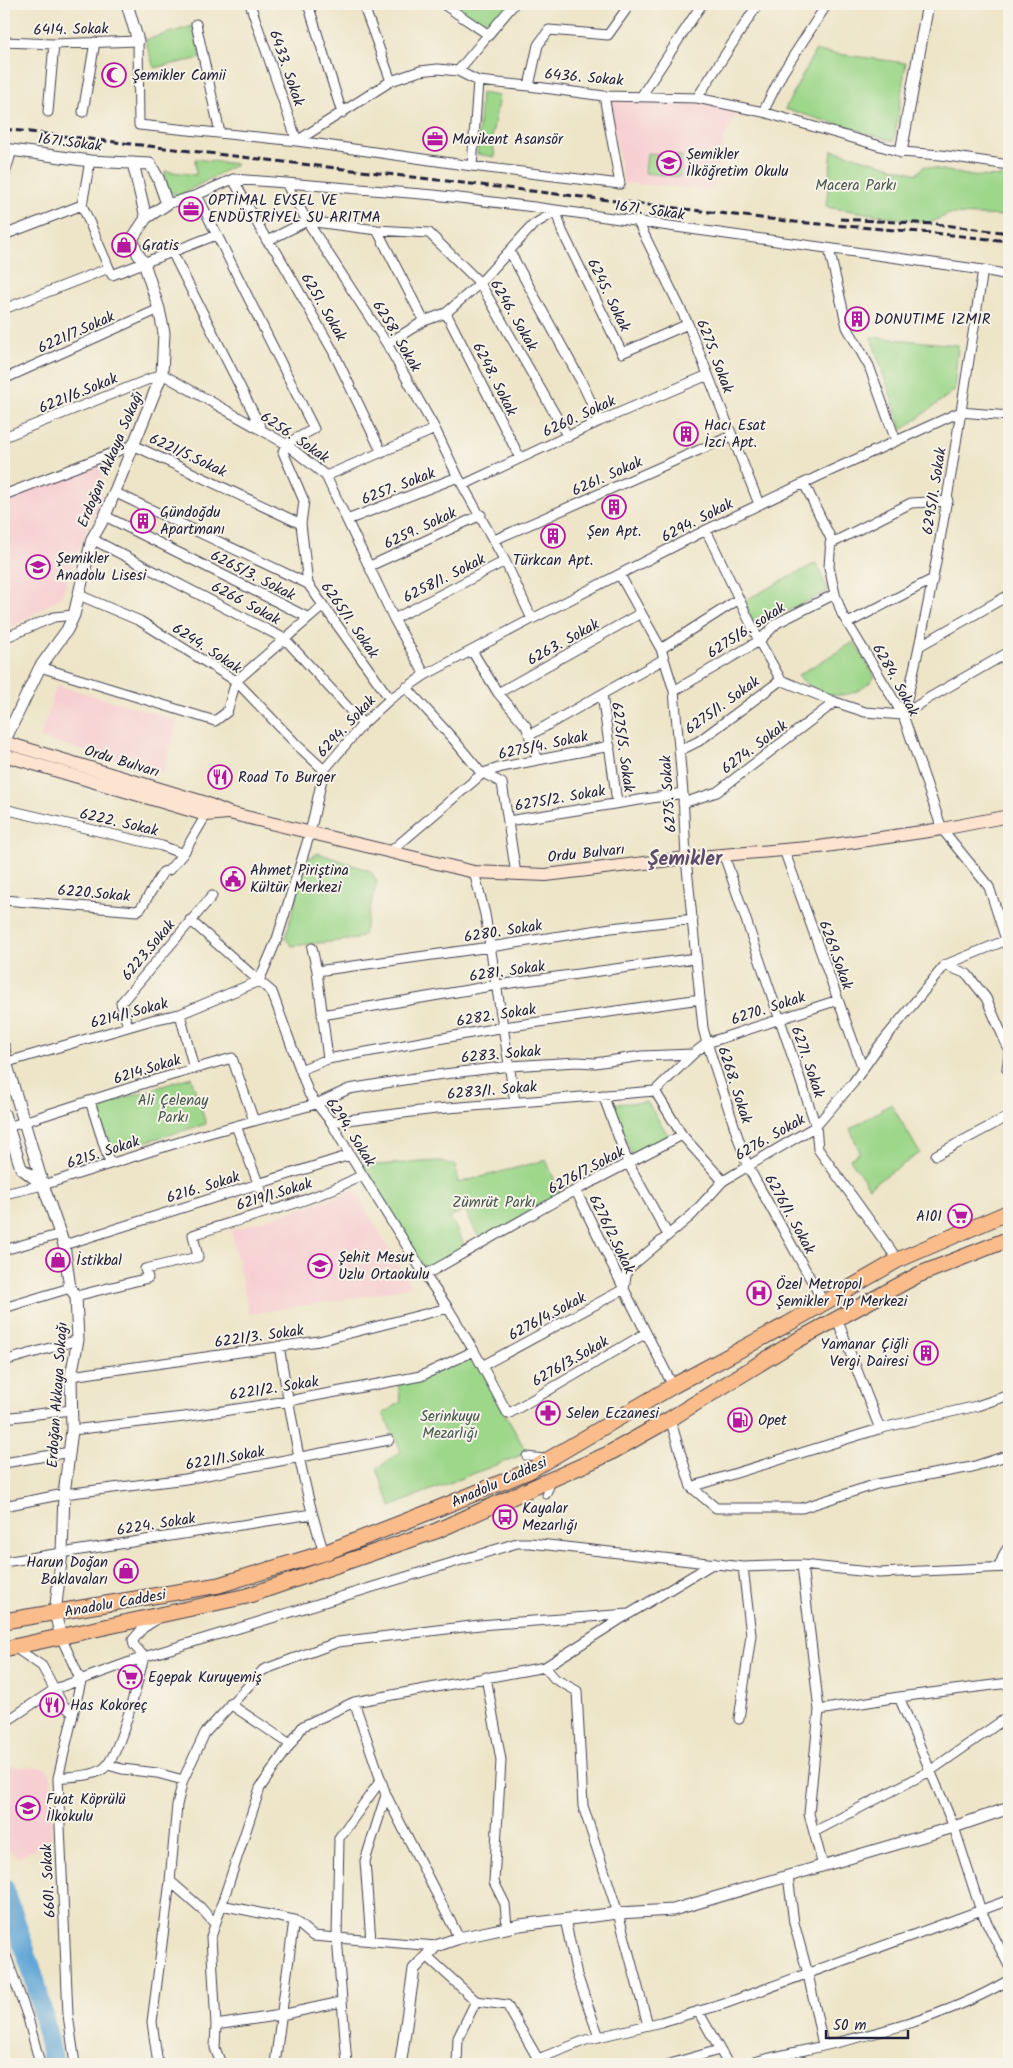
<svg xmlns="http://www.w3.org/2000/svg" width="1013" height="2068" font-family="Kalam,sans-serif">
<rect width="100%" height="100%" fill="#f7f3e8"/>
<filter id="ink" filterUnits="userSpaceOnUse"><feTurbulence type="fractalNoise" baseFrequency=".02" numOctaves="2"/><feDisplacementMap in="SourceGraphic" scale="10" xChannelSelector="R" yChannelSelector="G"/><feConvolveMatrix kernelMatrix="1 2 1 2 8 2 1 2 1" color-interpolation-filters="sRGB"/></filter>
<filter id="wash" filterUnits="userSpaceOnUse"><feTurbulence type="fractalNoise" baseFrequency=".0096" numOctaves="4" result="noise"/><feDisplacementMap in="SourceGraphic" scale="20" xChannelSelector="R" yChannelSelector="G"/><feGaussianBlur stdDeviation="1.12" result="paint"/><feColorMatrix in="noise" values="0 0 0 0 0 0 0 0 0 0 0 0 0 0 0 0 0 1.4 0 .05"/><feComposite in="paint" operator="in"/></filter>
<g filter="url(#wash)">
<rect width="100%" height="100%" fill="#eee5c8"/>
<path fill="#f7cfd2" d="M608,100l94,2 36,9 -16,32 -9,47 -89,-7z
M101,460l1,38 -18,39 -23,60 -57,35v-135z
M57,685l121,35 -15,54 -123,-36z
M355,1191l56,95 -40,9 -122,19 -18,-83z
M4,1766l42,2 5,7 1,66 -34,17 -14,-13z"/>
<path fill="#9dd78a" stroke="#607c62" d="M443,4h71l-25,31z
M193,26l8,32 -47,10 -9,-28z
M815,51l91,12 -12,78 -109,-32z
M481,93l18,3 -7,40 3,21 -18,-3z
M832,150l85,24 7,-8 47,10 38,1v39l-60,-2 -19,9 -104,-16z
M647,153l35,3 -2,21 -35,-4z
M195,159l42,5 -59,32 -12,-7 -1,-18 31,4z
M871,337l87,8 -4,46 -52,39z
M816,563l12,28 -72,36 -14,-25z
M854,642l21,35c-21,26 -58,23 -77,-2z
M318,853l52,18 7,10 -13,53 -8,5 -64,7 -7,-8 23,-79z
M191,1077l15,47 -96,28 -14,-45z
M647,1102l23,36 -37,19 -23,-53z
M891,1104l29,49 -51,34 -19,-28 10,-7 -10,-23z
M546,1160l15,35 -80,47 -16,-32 -15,7 16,31 -41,21 -66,-103 77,-5 19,4 3,18z
M472,1354l55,99 -109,42 -27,12 -14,-38 24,-18 -18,-38 18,-11 -3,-19z"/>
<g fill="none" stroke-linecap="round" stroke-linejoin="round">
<path stroke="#60a6d6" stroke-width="20" d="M4,1888l31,92 19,84"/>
</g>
</g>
<g filter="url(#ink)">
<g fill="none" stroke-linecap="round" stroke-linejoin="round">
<g stroke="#413f50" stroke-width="9">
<path id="pedestrian" d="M526,1456l19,2
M546,1495l7,-15"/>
</g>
<g stroke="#413f50" stroke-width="11">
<path id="minor" d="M250,4l47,137
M308,4l34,109
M363,4l28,77
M443,4l46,31
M196,24l24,109
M4,42l50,2 84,-3 1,84 158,16 175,25 148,18 -16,-88
M458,71l56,-67
M529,86l9,-41 11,-15 59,5 22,-31
M642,95l60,-91
M697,98l61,-94
M48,112l6,-68
M83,112l12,-70
M763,112l138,40 40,3 68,10
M297,141l94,-60 29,-10 18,-2 20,2 20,10 51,5 75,10 93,2 66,14 20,-40 44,-68
M90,161l-8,44 30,70 104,-40
M472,166l6,-85
M4,177l8,-27
M233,179l34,62 9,10 57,100 49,102
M286,183l148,12 100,12 449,63 26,5
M197,195l117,234 -28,15 -3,8 21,49 -3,23 7,60
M167,204l30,-9 36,-16 53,4 21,38 80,123 48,85 23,48 47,84 27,58
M638,222l50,102 71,180
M377,230l47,91
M4,235l78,-30
M267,241l40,-20 70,9 52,3 51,50 88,154
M829,249l18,78 22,39 27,75
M172,252l90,178
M510,252l71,129 19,40
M4,309l105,-41
M446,313l74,145
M387,344l37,-23 22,-8 34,-30 53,-58 23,-14 6,20 60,122 66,-29
M4,379l155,-70
M4,437l158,-63 124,70 40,32 68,143 31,56
M326,476l109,-47
M804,483l27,56 -2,28 6,27 7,20 61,101 39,114 47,58 20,62
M463,485l137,-64 108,-46
M114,492l194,92 82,115
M4,495l129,-50 168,79
M105,516l204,102
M347,520l111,-43
M706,530l53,111 22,39 54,22 30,10 38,3
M92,539l193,100 78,85
M494,540l237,-104
M830,544l81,-41 37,-2
M370,566l111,-51
M620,575l41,74 13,42 9,102 3,65 17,170 4,15 -14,11 -38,37 27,44 41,46
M79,595l61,26 96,60 61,64 27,25
M394,619l111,-58
M848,623l85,-44
M4,638l50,-21 20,-2
M921,645l88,-50
M661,649l78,-50
M472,651l26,42 28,33 12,34
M40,667l175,54 12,-9 9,-31 87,-75
M406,687l48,53 28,34
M674,691l85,-50 18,-18 58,-29
M498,693l143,-80
M602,694l15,108
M903,715c37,-146 56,-296 80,-445
M903,715l26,-17 80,-46
M530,735l134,-76
M679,751l20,-10 82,-61
M483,773l19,10 14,91
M683,803l34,-11 118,-90
M4,809l158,37 21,8 23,-39
M508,821l175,-28
M784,850l79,219
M391,851l92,-78 19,-6 108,-21
M724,855l92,271 2,23 80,111
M474,872l11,42 30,188
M4,900l133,11 4,-3 22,-36 6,-2 14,-16
M312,948l5,23 11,88
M945,965l22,9 19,24 23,52
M317,971l173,-24 121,-19 82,-9
M180,1014l14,55
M322,1015l175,-30 199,-27
M128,1027l-7,-24 91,-107
M1009,1054l-2,15 2,3
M4,1063l148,-43 28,-6 79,-33 -69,-61
M300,1070l28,-11 176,-32 196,-28
M603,1095l25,68 40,72
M90,1101l20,63
M331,1122l105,-13 219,-18
M236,1126l33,85
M8,1127l140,-45 84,-24 22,63
M936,1155l73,-39
M4,1194l39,-9 159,-50 114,-31 33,-15 79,-13 82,-10 67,-4 18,1 47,-7 51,-2
M64,1245l286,-90
M4,1250l57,-16
M425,1275l134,-76 123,-64
M76,1296l72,-18 -3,-9 53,-12 -5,-22c56,-20 116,-31 169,-60
M824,1303l-77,-138 -40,-122 131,-43
M4,1308l66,-20
M837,1319l43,110
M646,1333l-138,81 -34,-63 -26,-43 -23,-33 -75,-120 -19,-33 -22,-28 -37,-102 -13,-11 18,-42 33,-106 14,-63 39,-46 27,-25 35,-24 107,-56 174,-89 113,-54 141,-64 49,4
M279,1346c12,70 23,139 45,207
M4,1361l74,-21
M482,1366l142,-77 -48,-98
M71,1376l248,-35 129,-33
M673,1386l-49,-97 3,-19 65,-55 31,-34 93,-55 37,-43 26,-37 66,-81 64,-26
M4,1418l67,-8
M670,1419l21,68 25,21h86l75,-24 95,-17 37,-12
M72,1430l112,-13 104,-16 133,-25 53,-25
M4,1463l66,-11
M691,1487l191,-59 95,-22 32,-11
M4,1506l60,-12 122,-15 203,-39
M4,1562l308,-48
M802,1565l17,145 -10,104 14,52
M999,1567l5,-13 5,-8
M61,1637l20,44 -23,97 10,237 7,49
M14,1647l28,19 21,39 10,8
M545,1667l10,12 22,12 6,115 35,107 30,112
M486,1677l15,83 -7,122 11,22 2,23
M899,1697l55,130 27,84 28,55
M354,1702l32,93 73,143
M230,1704l60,40
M819,1710l80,-13 110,-14
M739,1719l12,-84 -8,-68
M4,1723l51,-34 89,-32 373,-114h13l213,24 59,-2 77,8 130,-6
M108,1765l14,4 35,4 26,7
M58,1778c14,-2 33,-1 45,-9 17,-11 35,-90 41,-112l-10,-12 -1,-5 10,-12 14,-9
M814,1832l116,-61 79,-55
M788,1876l6,47 14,51 15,71
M170,1881l31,27 14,16
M221,1905l73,15 19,16 123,10
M565,1919l12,56 22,62
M371,1941l-6,-80 21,-66
M4,1950l24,68 12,46
M427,1956l49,45 31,4 31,54
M698,2011l30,53
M216,2025l65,-10 60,-13
M158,2064l-6,-42 18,-141 7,-76 6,-25 22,-47 58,-63 75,-28 142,-17 149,-11 85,-51
M221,2064l-6,-16 1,-23 -5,-88 49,-149 43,-62 51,-24 191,-35 82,-52
M275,2064l19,-144
M347,2064l-10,-127 2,-99 42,-58
M457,2064l1,-26 18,-37
M531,2064l7,-5 48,-19 75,-18 63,-18 285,-104
M670,2064l49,-14
M745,2064c90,-22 183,-36 264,-84"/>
</g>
<g stroke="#413f50" stroke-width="13">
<path id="tertiary" d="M127,4l11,37
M4,149l86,12 60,3 8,14 9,26 -21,14 -13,-55
M901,152l27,-148
M4,762l2,-6 -2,-14 36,-75 27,-37 7,-15 18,-76 13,-23 57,-142 2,-41 -5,-24 -15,-46 -6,-9 -6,-15 14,-21
M4,1047l2,15 37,123 21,60 6,43 6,8 2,44 -7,36 1,54 -8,64 -2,59 -7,60 6,24
M4,1114l17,54 22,17
M402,2064l-1,-4 13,-91 22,-23 23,-8 61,-13 98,-12 55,-3 281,-83 55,-19"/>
</g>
<g stroke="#413f50" stroke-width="14">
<path id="secondary" d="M4,742l199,60 26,11 245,59 72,3 140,-17 133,-11 123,-18 67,-13
M4,755l202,60 21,-2"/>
</g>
<g stroke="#413f50" stroke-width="17">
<path id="trunk" d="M4,1621l215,-36 105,-32 108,-42 97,-40 144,-85 113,-61 112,-65 111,-48
M4,1649l243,-53 189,-65 172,-77 62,-35 126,-78 122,-66 91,-36"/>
</g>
<use href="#pedestrian" stroke="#fff" stroke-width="7"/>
<use href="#minor" stroke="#fff" stroke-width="9"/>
<use href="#tertiary" stroke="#fff" stroke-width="11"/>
<use href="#secondary" stroke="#fde4d0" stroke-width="12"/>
<use href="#trunk" stroke="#f9bc8a" stroke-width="15"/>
<path stroke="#22223b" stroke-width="3" stroke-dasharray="8 4" stroke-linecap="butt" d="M4,129l791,93 138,11 76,8
M840,219l95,5 74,9"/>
</g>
</g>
<defs>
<g id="mosque-ring" transform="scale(1.25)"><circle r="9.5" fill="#f7f3e8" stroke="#b5179e" stroke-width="1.5"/><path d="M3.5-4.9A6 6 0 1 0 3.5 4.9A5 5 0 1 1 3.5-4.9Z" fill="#b5179e"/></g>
<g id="office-ring" transform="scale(1.25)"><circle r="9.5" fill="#f7f3e8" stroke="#b5179e" stroke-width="1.5"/><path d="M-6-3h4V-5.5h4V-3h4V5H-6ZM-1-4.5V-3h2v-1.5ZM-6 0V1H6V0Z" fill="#b5179e"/></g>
<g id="school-ring" transform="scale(1.25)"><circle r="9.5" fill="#f7f3e8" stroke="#b5179e" stroke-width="1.5"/><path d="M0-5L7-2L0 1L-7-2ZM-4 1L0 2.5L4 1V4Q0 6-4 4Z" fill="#b5179e"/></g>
<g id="shop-ring" transform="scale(1.25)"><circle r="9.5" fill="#f7f3e8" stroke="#b5179e" stroke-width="1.5"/><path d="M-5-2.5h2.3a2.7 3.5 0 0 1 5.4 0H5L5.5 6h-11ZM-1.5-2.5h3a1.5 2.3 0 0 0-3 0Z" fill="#b5179e"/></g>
<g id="building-ring" transform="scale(1.25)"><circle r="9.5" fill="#f7f3e8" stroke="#b5179e" stroke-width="1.5"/><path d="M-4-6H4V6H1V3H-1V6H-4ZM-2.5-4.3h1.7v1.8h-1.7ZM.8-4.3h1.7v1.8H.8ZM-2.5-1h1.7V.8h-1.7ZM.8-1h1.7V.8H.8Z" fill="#b5179e"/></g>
<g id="restaurant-ring" transform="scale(1.25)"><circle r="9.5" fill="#f7f3e8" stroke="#b5179e" stroke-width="1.5"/><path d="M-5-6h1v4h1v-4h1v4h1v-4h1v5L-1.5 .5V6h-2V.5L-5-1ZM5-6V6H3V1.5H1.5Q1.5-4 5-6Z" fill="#b5179e"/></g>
<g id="civic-ring" transform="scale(1.25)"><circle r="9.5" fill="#f7f3e8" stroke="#b5179e" stroke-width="1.5"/><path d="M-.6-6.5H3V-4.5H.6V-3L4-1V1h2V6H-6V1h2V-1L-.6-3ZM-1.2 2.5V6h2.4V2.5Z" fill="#b5179e"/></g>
<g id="supermarket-ring" transform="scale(1.25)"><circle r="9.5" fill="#f7f3e8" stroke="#b5179e" stroke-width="1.5"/><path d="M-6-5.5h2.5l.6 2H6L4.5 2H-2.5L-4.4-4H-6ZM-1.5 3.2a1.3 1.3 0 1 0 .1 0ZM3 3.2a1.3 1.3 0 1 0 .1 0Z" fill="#b5179e"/></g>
<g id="hospital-ring" transform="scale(1.25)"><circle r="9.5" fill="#f7f3e8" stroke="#b5179e" stroke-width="1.5"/><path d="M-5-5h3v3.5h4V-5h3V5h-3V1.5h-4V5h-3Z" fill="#b5179e"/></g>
<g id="pharmacy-ring" transform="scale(1.25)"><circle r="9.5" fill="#f7f3e8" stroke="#b5179e" stroke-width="1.5"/><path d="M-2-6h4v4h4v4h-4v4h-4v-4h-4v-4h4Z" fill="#b5179e"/></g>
<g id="fuel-ring" transform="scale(1.25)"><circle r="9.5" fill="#f7f3e8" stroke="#b5179e" stroke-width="1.5"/><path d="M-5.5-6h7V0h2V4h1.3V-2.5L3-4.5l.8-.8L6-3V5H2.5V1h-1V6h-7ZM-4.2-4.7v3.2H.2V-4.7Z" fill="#b5179e"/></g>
<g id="bus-ring" transform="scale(1.25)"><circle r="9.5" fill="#f7f3e8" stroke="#b5179e" stroke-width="1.5"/><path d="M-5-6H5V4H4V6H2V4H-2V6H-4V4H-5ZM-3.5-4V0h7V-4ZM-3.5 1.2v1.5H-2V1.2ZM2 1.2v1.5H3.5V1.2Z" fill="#b5179e"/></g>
</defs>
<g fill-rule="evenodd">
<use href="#mosque-ring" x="114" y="75"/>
<use href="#office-ring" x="435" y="139"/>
<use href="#school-ring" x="669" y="163"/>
<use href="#office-ring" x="191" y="209"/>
<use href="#shop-ring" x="124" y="245"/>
<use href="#building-ring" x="857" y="319"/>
<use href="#building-ring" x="686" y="434"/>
<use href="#building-ring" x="614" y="507"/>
<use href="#building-ring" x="143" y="521"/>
<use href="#building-ring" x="553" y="536"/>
<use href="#school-ring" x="38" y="567"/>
<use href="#restaurant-ring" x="220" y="777"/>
<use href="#civic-ring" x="233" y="879"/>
<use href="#supermarket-ring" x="960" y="1216"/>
<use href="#shop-ring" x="58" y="1260"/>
<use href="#school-ring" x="320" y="1266"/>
<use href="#hospital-ring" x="759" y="1293"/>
<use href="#building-ring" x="926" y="1353"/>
<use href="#pharmacy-ring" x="548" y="1413"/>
<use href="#fuel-ring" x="740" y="1420"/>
<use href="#bus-ring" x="505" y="1517"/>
<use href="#shop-ring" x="126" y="1571"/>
<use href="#supermarket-ring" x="130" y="1677"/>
<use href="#restaurant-ring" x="52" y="1705"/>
<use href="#school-ring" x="28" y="1808"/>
</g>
<g text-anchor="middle" stroke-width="4" stroke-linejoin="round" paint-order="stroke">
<g font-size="15" fill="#22223b" stroke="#f7f3e8">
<text transform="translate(71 29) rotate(-1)" y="5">6414. Sokak</text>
<text transform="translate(287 68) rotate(71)" y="5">6433. Sokak</text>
<text transform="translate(584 77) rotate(5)" y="5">6436. Sokak</text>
<text transform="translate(70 142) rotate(7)" y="5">1671.Sokak</text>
<text transform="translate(650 210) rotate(8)" y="5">1671. Sokak</text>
<text transform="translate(609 295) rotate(64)" y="5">6245. Sokak</text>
<text transform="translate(324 307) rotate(60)" y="5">6251. Sokak</text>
<text transform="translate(514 315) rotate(60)" y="5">6246. Sokak</text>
<text transform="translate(76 332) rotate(-24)" y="5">6221/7.Sokak</text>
<text transform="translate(397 336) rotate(59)" y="5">6258. Sokak</text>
<text transform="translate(715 356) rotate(69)" y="5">6275. Sokak</text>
<text transform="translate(495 379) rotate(63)" y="5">6248. Sokak</text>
<text transform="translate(78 393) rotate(-22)" y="5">6221/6.Sokak</text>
<text transform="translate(579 416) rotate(-25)" y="5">6260. Sokak</text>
<text transform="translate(295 437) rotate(34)" y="5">6256. Sokak</text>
<text transform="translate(188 455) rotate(25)" y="5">6221/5.Sokak</text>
<text transform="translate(110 459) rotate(-67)" y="5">Erdoğan Akkaya Sokağı</text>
<text transform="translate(607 476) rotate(-24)" y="5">6261. Sokak</text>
<text transform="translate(398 486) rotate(-21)" y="5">6257. Sokak</text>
<text transform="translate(934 491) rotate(-81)" y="5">6295/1. Sokak</text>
<text transform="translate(697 520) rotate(-27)" y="5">6294. Sokak</text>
<text transform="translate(420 528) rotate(-25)" y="5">6259. Sokak</text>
<text transform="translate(253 575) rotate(27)" y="5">6265/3. Sokak</text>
<text transform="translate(444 578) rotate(-27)" y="5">6258/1. Sokak</text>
<text transform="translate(246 603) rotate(28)" y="5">6266 Sokak</text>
<text transform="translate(350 620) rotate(55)" y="5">6265/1. Sokak</text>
<text transform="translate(746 630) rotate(-33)" y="5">6275/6. sokak</text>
<text transform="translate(563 642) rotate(-29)" y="5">6263. Sokak</text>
<text transform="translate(207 648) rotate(33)" y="5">6244. Sokak</text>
<text transform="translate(896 680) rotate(61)" y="5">6284. Sokak</text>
<text transform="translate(722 705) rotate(-36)" y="5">6275/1. Sokak</text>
<text transform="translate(346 726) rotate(-47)" y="5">6294. Sokak</text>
<text transform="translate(543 745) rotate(-12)" y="5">6275/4. Sokak</text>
<text transform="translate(623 747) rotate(82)" y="5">6275/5. Sokak</text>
<text transform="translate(754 747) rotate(-37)" y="5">6274. Sokak</text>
<text transform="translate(122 761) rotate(17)" y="5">Ordu Bulvarı</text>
<text transform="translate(668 794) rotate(-94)" y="5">6275. Sokak</text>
<text transform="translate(560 798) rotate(-10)" y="5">6275/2. Sokak</text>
<text transform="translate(119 822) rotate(13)" y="5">6222. Sokak</text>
<text transform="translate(586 853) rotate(-6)" y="5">Ordu Bulvarı</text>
<text transform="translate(94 893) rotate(5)" y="5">6220.Sokak</text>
<text transform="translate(503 931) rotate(-9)" y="5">6280. Sokak</text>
<text transform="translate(148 950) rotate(-50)" y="5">6223.Sokak</text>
<text transform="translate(836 955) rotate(70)" y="5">6269.Sokak</text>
<text transform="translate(507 971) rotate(-8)" y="5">6281. Sokak</text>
<text transform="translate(768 1008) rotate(-18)" y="5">6270. Sokak</text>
<text transform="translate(129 1013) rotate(-15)" y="5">6214/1.Sokak</text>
<text transform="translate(496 1015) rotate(-9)" y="5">6282. Sokak</text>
<text transform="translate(501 1054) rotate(-5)" y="5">6283. Sokak</text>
<text transform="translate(808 1062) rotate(71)" y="5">6271. Sokak</text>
<text transform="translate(147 1069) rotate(-17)" y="5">6214.Sokak</text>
<text transform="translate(735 1085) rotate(72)" y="5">6268. Sokak</text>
<text transform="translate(492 1090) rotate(-5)" y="5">6283/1. Sokak</text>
<text transform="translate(351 1132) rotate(57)" y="5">6294. Sokak</text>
<text transform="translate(770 1137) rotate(-30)" y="5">6276. Sokak</text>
<text transform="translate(103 1152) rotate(-18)" y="5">6215. Sokak</text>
<text transform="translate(586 1170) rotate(-28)" y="5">6276/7.Sokak</text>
<text transform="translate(203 1187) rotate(-17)" y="5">6216. Sokak</text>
<text transform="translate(274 1194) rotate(-17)" y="5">6219/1.Sokak</text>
<text transform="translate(790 1214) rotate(61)" y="5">6276/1. Sokak</text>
<text transform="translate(612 1234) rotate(64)" y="5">6276/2.Sokak</text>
<text transform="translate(547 1316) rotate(-28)" y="5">6276/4.Sokak</text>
<text transform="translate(259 1336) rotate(-8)" y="5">6221/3. Sokak</text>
<text transform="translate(570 1361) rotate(-30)" y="5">6276/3.Sokak</text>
<text transform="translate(274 1388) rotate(-9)" y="5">6221/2. Sokak</text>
<text transform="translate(57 1395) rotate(-86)" y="5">Erdoğan Akkaya Sokağı</text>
<text transform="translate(225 1458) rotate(-10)" y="5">6221/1.Sokak</text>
<text transform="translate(499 1482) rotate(-24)" y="5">Anadolu Caddesi</text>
<text transform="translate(156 1524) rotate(-9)" y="5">6224. Sokak</text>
<text transform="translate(115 1603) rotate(-10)" y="5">Anadolu Caddesi</text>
<text transform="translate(48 1881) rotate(-93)" y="5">6601. Sokak</text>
</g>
<g font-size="15" fill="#22223b" stroke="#f7f3e8" text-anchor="start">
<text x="132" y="80">Şemikler Camii</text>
<text x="452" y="144">Mavikent Asansör</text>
<text x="686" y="159">Şemikler<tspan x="686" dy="17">İlköğretim Okulu</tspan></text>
<text x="208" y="205">OPTİMAL EVSEL VE<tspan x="208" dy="17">ENDÜSTRİYEL SU ARITMA</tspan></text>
<text x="142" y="250">Gratis</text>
<text x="874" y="324">DONUTIME IZMIR</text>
<text x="704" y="430">Hacı Esat<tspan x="704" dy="17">İzci Apt.</tspan></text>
<text x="160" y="517">Gündoğdu<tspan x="160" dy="17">Apartmanı</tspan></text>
<text x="614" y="536" text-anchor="middle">Şen Apt.</text>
<text x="56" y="563">Şemikler<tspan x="56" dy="17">Anadolu Lisesi</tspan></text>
<text x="553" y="565" text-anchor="middle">Türkcan Apt.</text>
<text x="238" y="782">Road To Burger</text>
<text x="250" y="875">Ahmet Piriştina<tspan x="250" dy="17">Kültür Merkezi</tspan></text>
<text x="942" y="1221" text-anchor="end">A101</text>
<text x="338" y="1262">Şehit Mesut<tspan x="338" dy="17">Uzlu Ortaokulu</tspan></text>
<text x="76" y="1265">İstikbal</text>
<text x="776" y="1289">Özel Metropol<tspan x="776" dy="17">Şemikler Tıp Merkezi</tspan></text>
<text x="908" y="1349" text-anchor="end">Yamanar Çiğli<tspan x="908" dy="17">Vergi Dairesi</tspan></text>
<text x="566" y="1418">Selen Eczanesi</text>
<text x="758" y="1425">Opet</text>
<text x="522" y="1513">Kayalar<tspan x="522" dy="17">Mezarlığı</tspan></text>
<text x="108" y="1567" text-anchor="end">Harun Doğan<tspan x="108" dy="17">Baklavaları</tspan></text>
<text x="148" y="1682">Egepak Kuruyemiş</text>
<text x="70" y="1710">Has Kokoreç</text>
<text x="46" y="1804">Fuat Köprülü<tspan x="46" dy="17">İlkokulu</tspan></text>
</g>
<g font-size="15" fill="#475853" stroke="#f7f3e8">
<text x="856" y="190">Macera Parkı</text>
<text x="173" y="1105">Ali Çelenay<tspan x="173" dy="17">Parkı</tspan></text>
<text x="494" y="1207">Zümrüt Parkı</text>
<text x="450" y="1421">Serinkuyu<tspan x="450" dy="17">Mezarlığı</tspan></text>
</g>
<g font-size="20" font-weight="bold" fill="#5f4c6a" stroke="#f7f3e8">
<text x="685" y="865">Şemikler</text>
</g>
</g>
<rect width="1013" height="2068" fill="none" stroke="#f7f3e8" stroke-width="20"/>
<path d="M826 2030v8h82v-8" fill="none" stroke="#22223b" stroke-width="2.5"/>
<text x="833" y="2030" font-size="15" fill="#22223b" stroke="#f7f3e8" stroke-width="4" paint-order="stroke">50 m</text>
</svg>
